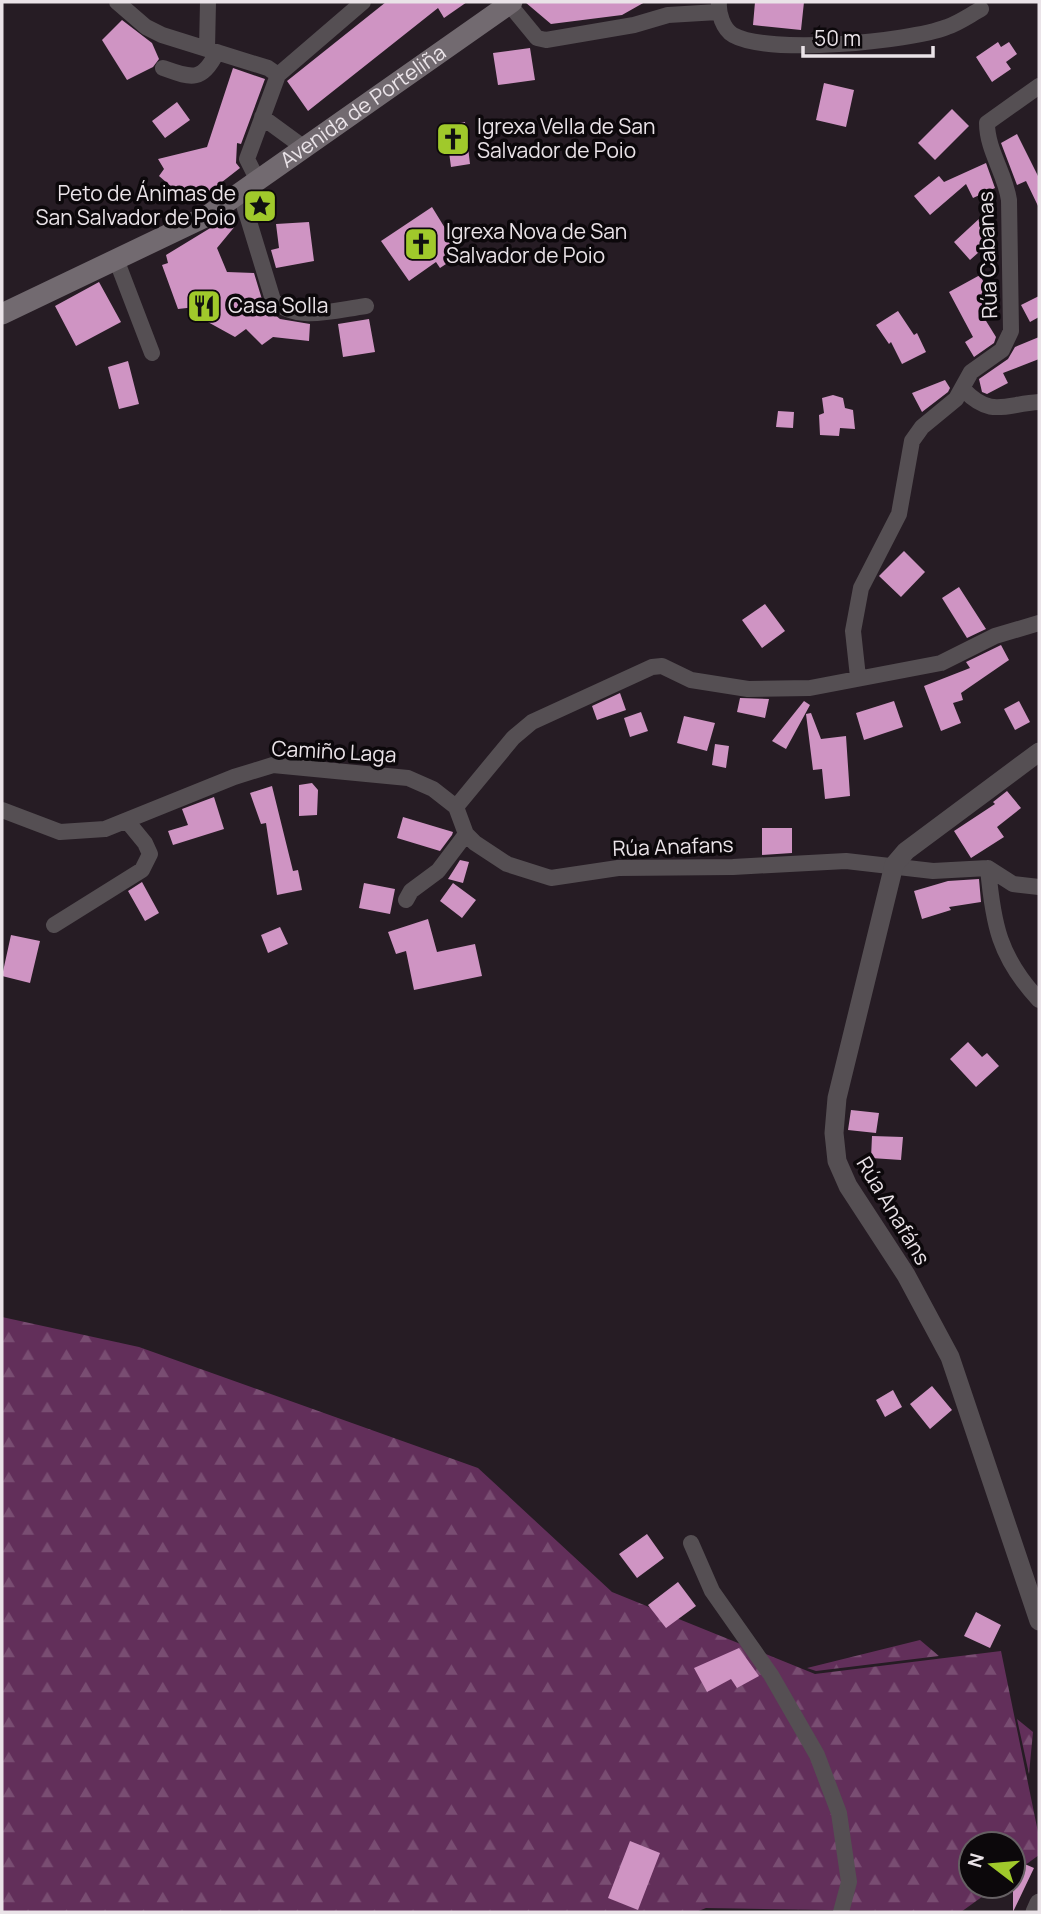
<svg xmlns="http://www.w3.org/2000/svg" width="1041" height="1914" font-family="Manrope,sans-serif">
<defs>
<pattern id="forest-firs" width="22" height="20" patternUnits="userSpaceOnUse" patternTransform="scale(1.75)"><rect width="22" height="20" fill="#622f5a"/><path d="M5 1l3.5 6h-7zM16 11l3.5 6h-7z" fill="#794d72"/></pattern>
</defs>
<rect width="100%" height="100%" fill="#261c24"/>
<path fill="url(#forest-firs)" d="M2,1317l137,30 339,121 134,124 203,82 186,-23 38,186v18l-26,19v-30h-42v42h26l-36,26 -255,-4 -10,4h-694z
M920,1640l19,16 -123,15 -9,-3z
M1017,1719l16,13 -4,42z"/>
<path fill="#cf94c3" d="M386,2h81l-23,16 -6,-10 -130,103 -21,-30z
M525,2h120l-23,13 -71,9z
M755,2h49l-3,28 -48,-5z
M122,20l30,23 7,16 -6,8 -26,13 -25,-40z
M998,42l3,5 8,-5 8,12 -11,8 5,7 -19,13 -16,-25z
M530,48l5,32 -37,5 -5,-32z
M233,68l32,11 -24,65 -4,-1 -1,20 4,5 -45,35 -7,-2 -29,-25 5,-7 -6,-10 49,-12z
M824,83l30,7 -8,37 -30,-7z
M177,102l13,18 -25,18 -13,-17z
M952,109l17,17 -34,34 -17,-17z
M465,122l5,42 -19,3 -2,-15 -8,1 -3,-26z
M1017,134l22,44v30l-13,-27 -9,4 -16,-42z
M986,163l9,25 -22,10 -7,-14 -36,31 -16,-19 25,-20 5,6z
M432,207l29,47 -21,14 -4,-6 -27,19 -28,-40z
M230,216l6,9 -19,23 10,24 27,1 10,33 16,13 30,5 -1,17 -36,-4 -11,8 -16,-16 -11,8 -29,-16 -10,-14 -18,2 -16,-44 6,-2 -2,-8z
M981,217l16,19 -27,24 -16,-18z
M309,222l5,39 -38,7 -5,-18 8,-2 -3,-24z
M980,275l17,34 -14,7 13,21 -2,6 -20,14 -9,-15 8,-5 -24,-45z
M99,282l22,40 -45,24 -21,-40z
M1039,296v21l-9,5 -9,-17z
M898,311l16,24 3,-2 9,19 -24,12 -11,-22 -2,2 -13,-19z
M369,319l6,33 -32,5 -5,-33z
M1039,337v22l-36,14 5,10 -21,11 -5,-2 -3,-13 29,-20 7,-12z
M128,361l11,43 -20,5 -11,-42z
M945,380l5,8 -2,4 -26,20 -10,-19z
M833,395l10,3 2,10 8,2 2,19 -15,-1 -1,8 -19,-1 -1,-20 5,-2 -2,-15z
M778,411l16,1 -1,16 -17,-1z
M904,551l21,21 -24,25 -22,-21z
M959,587l27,42 -19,9 -25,-40z
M765,604l20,27 -23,17 -20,-28z
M1001,645l8,15 -48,33 2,7 -10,3 8,20 -20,8 -17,-45 46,-18 -4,-6z
M620,693l6,17 -29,10 -5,-14z
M740,698l29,1 -4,19 -28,-6z
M804,701l6,4 -24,44 -14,-8z
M894,701l9,26 -39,13 -8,-27z
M1019,701l11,21 -15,8 -11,-21z
M641,712l7,19 -18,6 -6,-19z
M811,713l10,26 25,-3 4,60 -25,3 -3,-30 -9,1 -7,-56z
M684,716l31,7 -8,28 -30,-8z
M715,744l14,2 -3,22 -14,-3z
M312,783l6,7 -1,25 -18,1v-31z
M272,786l21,85 5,-1 4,20 -25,5 -11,-72 -5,1 -11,-31z
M1007,791l14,17 -24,19 7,10 -33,21 -17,-27 41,-27 -2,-2z
M214,797l10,32 -51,16 -5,-14 20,-6 -6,-16z
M403,817l50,15 -1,3 -12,16 -43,-13z
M762,828h30v25l-30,2z
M460,860l9,2 -6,21 -15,-4z
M979,879l2,23 -32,5 2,3 -29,9 -8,-28 34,-10z
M142,882l17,31 -14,8 -17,-30z
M364,883l31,6 -5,25 -31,-6z
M453,883l23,17 -14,18 -22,-17z
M428,919l9,33 38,-8 7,32 -68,14 -8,-39 -10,3 -8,-22z
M280,927l8,17 -20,9 -7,-18z
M11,935l29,6 -10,42 -28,-7z
M968,1042l14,15 5,-4 12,13 -23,21 -26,-28z
M851,1110l28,3 -3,20 -28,-3z
M872,1136l31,1 -2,23 -30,-2z
M932,1386l20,24 -22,19 -20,-25z
M893,1390l9,17 -17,10 -9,-17z
M647,1534l17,24 -27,20 -18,-24z
M678,1582l18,24 -30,22 -18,-23z
M976,1612l25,13 -11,23 -26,-12z
M739,1648l20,28 -22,12 -6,-9 -24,13 -13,-24z
M630,1841l30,12 -22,57 -30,-12z
M1013,1859l21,9 -21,44z"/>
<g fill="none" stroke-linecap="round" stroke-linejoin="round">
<path stroke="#554f53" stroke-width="16" d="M117,2l29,25 16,8 106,33 10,7
M719,2c-1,11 4,27 14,33 36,20 175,7 214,-8 12,-4 23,-12 34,-18
M509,4l28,34 9,2 88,-15 34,-10 50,-3
M207,49l1,-47
M163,68c28,10 39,15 54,-16
M262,117l41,30
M257,179l-10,-20 31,-84 85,-73
M240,192l33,108c24,23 62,10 93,6
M116,259l36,94
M964,390c27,28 41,14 75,12
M858,677l-5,-46 8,-43 38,-74 13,-73 10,-14 34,-28 15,-27 31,-22 9,-19 -2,-131c-4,-27 -22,-50 -22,-77l52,-37
M456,807l57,-69 19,-16 120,-55 10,-1 29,14 57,9 62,-1 131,-25 54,-27 44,-13
M456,807l10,27 9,9 32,21 44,14 67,-10 115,-1 113,-6 87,10 55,-3 25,16 26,3
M2,810l58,22 45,-3 129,-52 39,-12 135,13 25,11 23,18
M988,868c5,56 11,89 51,132
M406,900l5,-9 27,-20 28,-37
M54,925l88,-55 8,-16 -5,-11 -18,-22
M691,1543l21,48 59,84 46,80 22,58 10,69 -8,30"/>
<path stroke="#554f53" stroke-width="19" d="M1039,752l-133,99 -12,14 -57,233 -3,35 3,28 11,25 58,89 44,82 89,264
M1035,1912l4,-9"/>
<path stroke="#726a70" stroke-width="21" id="s1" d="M2,314l205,-98 305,-214"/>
</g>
<defs>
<g id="church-square" transform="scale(1.75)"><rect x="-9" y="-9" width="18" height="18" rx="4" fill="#a0c92b" stroke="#0c080b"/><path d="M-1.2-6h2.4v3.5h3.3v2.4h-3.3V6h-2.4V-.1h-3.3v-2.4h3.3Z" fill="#111"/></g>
<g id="sight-square" transform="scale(1.75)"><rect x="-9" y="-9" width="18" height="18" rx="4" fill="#a0c92b" stroke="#0c080b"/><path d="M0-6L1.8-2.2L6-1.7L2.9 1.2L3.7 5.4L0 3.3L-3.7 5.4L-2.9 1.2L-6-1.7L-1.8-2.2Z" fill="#111"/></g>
<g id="restaurant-square" transform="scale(1.75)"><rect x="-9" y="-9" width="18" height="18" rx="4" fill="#a0c92b" stroke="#0c080b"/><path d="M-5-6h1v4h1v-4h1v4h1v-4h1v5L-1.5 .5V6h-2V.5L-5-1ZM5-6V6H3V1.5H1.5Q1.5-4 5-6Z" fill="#111"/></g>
</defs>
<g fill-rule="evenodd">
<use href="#church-square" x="453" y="139"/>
<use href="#sight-square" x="260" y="206"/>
<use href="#church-square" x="421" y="244"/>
<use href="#restaurant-square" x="204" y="306"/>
</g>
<g text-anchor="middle" stroke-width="7" stroke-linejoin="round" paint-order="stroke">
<g font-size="21" fill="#eae3e8" stroke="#0c080b">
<text dy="7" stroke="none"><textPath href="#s1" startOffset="418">Avenida de Porteliña</textPath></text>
<text transform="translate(988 255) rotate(-92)" y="7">Rúa Cabanas</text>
<text transform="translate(334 752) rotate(3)" y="7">Camiño Laga</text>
<text transform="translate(673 847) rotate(-2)" y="7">Rúa Anafans</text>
<text transform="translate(893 1211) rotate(59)" y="7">Rúa Anafáns</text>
</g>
<g font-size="21" fill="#eae3e8" stroke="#0c080b" text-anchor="start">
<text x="477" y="134">Igrexa Vella de San<tspan x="477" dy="24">Salvador de Poio</tspan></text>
<text x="236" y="201" text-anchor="end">Peto de Ánimas de<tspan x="236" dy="24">San Salvador de Poio</tspan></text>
<text x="446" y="239">Igrexa Nova de San<tspan x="446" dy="24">Salvador de Poio</tspan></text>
<text x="228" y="313">Casa Solla</text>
</g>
</g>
<rect width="1041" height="1914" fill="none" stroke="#eae3e8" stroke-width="7"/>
<g transform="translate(992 1865) rotate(286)"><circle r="33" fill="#0c080b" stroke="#656063" stroke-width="2"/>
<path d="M0-5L12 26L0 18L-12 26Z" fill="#a0c92b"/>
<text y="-10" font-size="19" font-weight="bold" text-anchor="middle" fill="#eae3e8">N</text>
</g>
<path d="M803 46v10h130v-10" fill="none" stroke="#eae3e8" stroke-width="3.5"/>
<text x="814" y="46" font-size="21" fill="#eae3e8" stroke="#0c080b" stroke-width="5" paint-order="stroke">50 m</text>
</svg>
